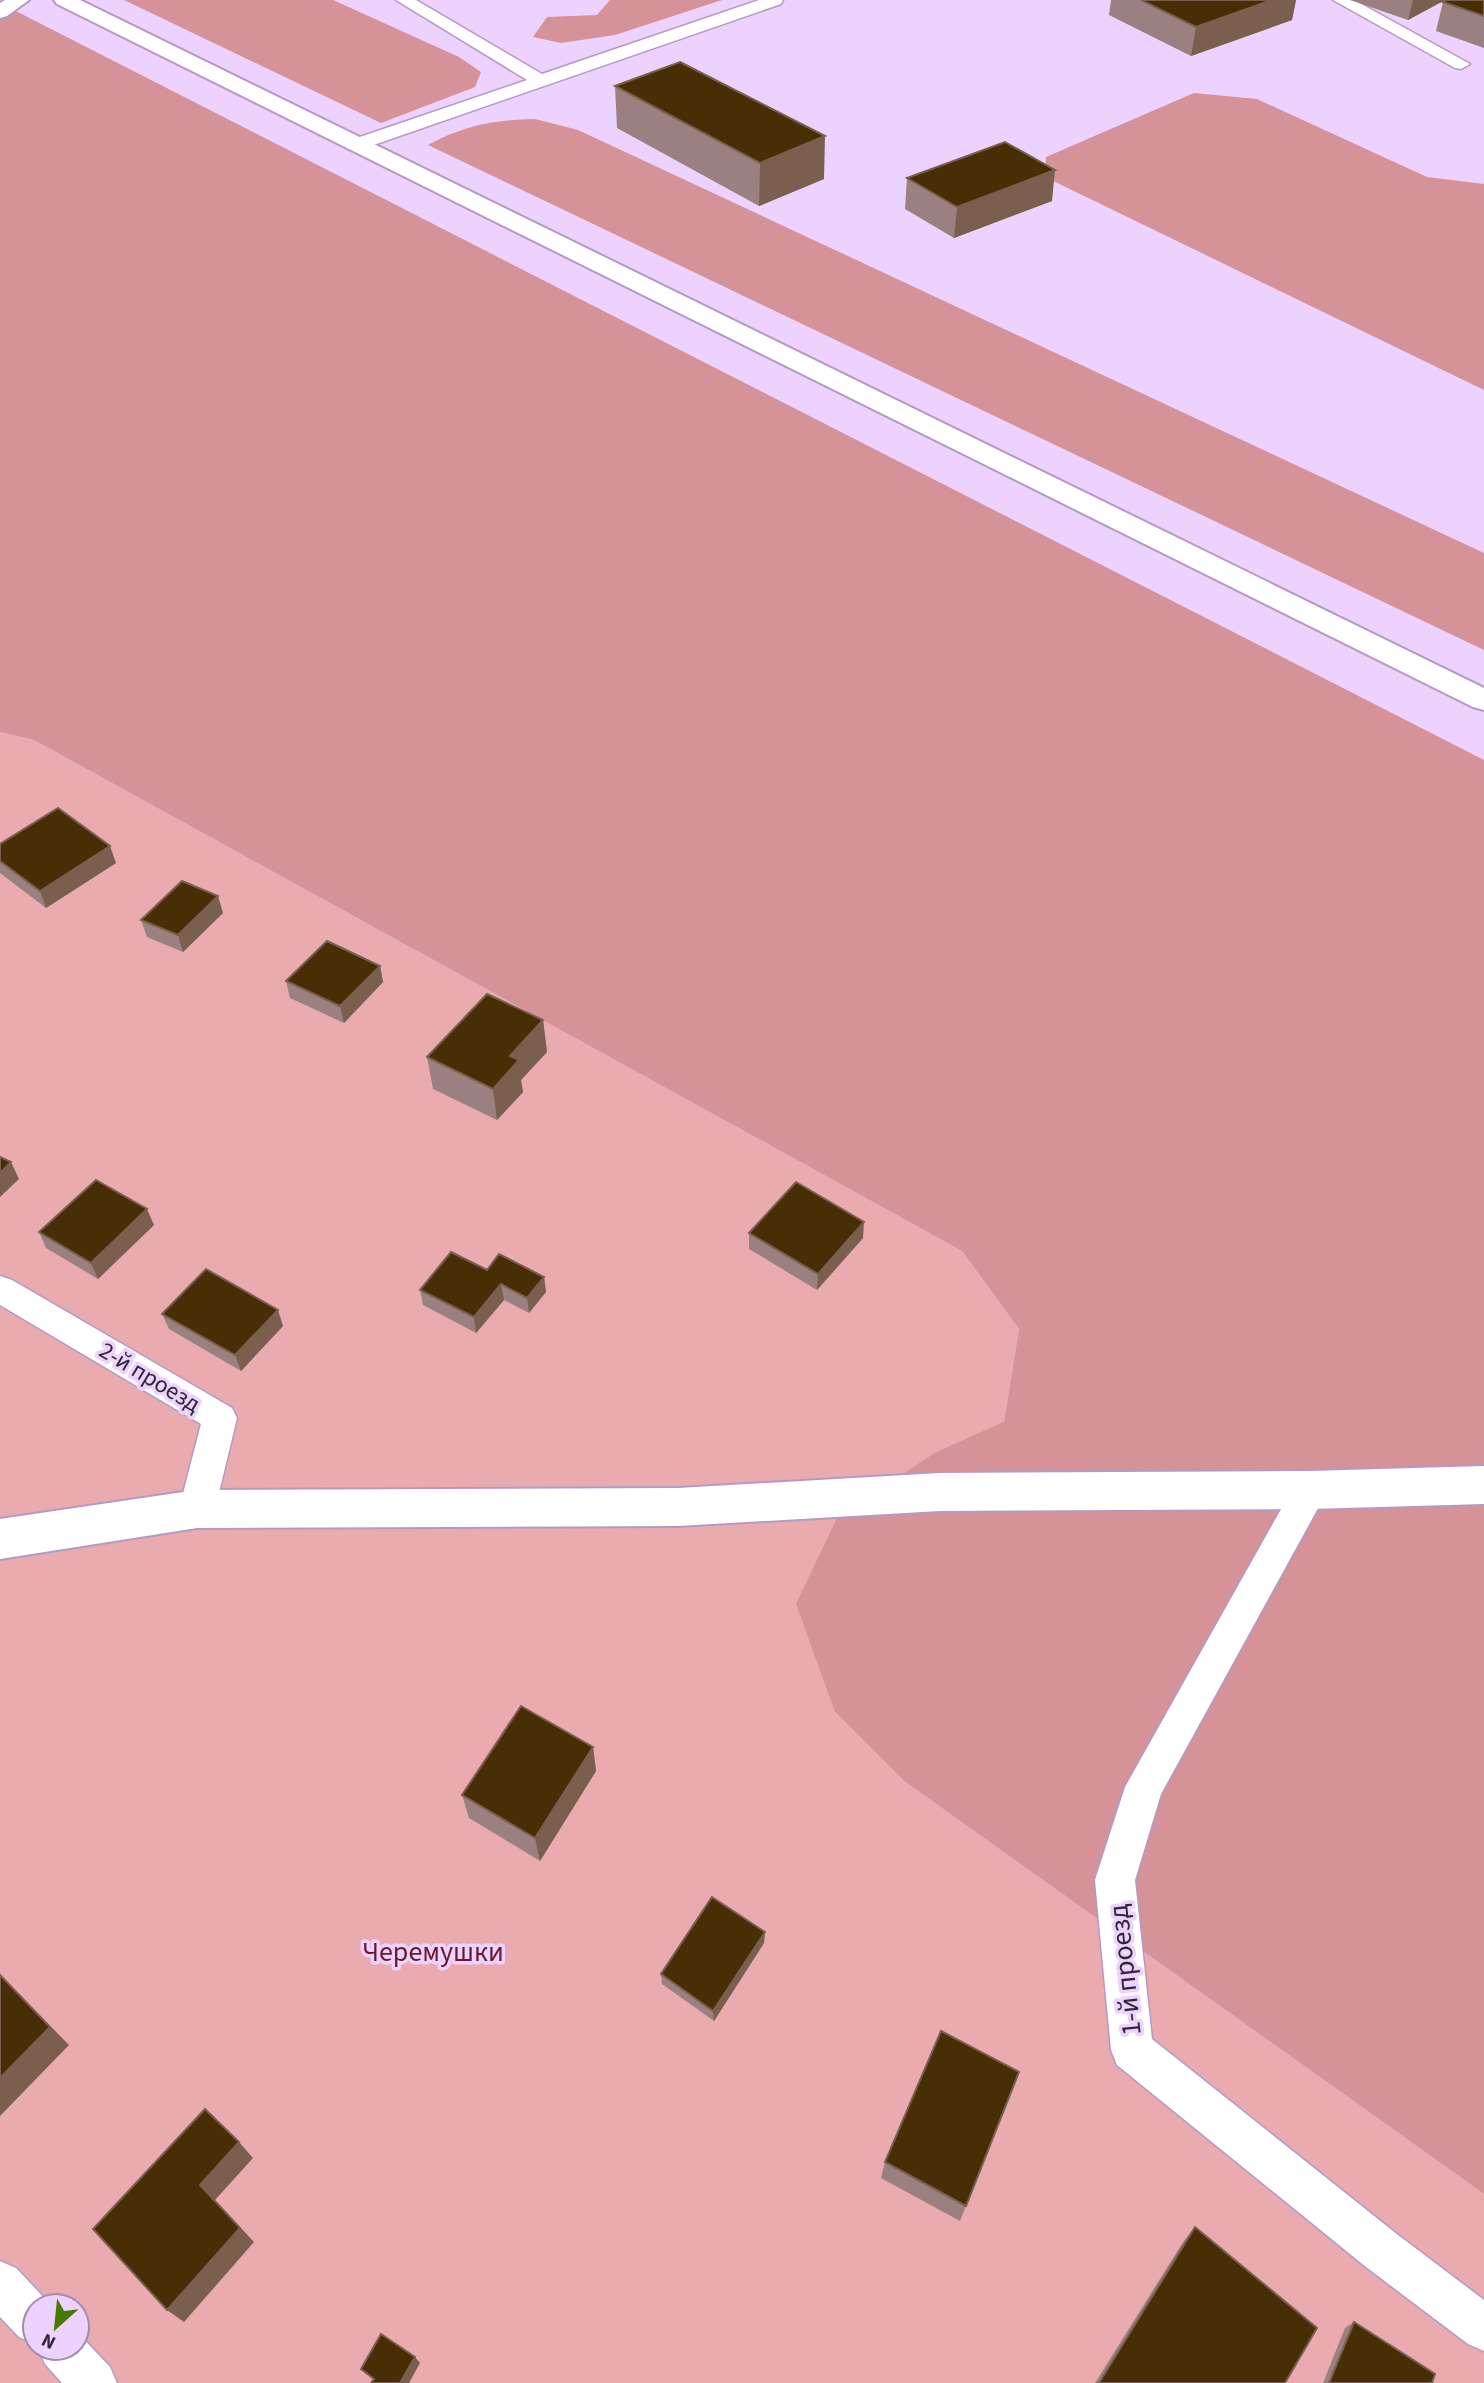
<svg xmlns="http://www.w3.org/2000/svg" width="1484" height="2383" font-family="'Source Sans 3',sans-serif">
<rect width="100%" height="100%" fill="#edd2fd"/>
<path fill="#e9abb0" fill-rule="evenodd" d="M0,732l34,8 928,511 57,78 -15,94 -68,29 -101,260 69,69 580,413v189h-1484zM35,2306h42v42h-42z"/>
<path fill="#d69299" d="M124,0h209l126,57 22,15 -6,15 -94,36z
M610,0h112l-107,35 -54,8 -28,-6 14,-20 50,-2z
M0,3l1484,757v1434l-580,-413 -69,-69 -39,-108 41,-86 99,-66 68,-30 15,-93 -57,-78 -928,-511 -34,-8z
M1194,93l63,6 170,78 57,7v206l-439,-213 1,-20z
M535,119l43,11 906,423v97l-1056,-505c37,-20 66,-25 107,-26z"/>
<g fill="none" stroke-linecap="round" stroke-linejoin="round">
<g stroke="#b49ac3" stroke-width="3">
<path id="service" d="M396,0h20l126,74 217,-74h24l-2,4 -419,145h-14l-2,-4 2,-4 179,-61z
M1333,0h21l116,64 -9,5 -6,-1z
M0,1276l12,4 220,128 5,10 -22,91 -5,11 -13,5 -13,-5 -5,-11 22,-85 -201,-119z
M1310,1474l12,5 6,11 -167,304 -26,86 17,159 246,196 86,65v51l-16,-7 -102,-77 -249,-202 -6,-15 -16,-170 30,-93 173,-308z
M0,2261l16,7 35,37 -16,1v38l-16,-7 -19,-20z
M77,2332l33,35 7,16h-55l-17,-19 -7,-16h39z"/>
</g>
<g stroke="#b49ac3" stroke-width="4">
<path id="minor" d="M5,0h24l-22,16 -7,2v-15z
M1484,1466v38l-174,5 -370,2 -262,15 -481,2 -197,31v-40l197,-29 481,-2 262,-15 370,-2z"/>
</g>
<g stroke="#b49ac3" stroke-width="4">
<path id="secondary" d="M54,0h26l1404,688v22l-11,-3 -1416,-703z"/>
</g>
<use href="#service" fill="#fff" fill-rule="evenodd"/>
<use href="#minor" fill="#fff" fill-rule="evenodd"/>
<use href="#secondary" fill="#fff" fill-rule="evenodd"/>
</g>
<path fill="#9a8080" d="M1111,0h185l-4,20 -101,36 -82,-41z
M1350,0h95l-37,20z
M1484,0v48l-48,-17 7,-29z
M615,86l209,93 -65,27 -142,-78z
M907,178l145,23 -98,37 -49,-29z
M0,844l116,19 -70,45 -46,-35z
M223,913l-40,39 -36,-15 -6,-17z
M380,966l3,16 -39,41 -54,-25 -4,-17z
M543,1020l4,32 -26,28 2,12 -26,28 -64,-31 -6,-32z
M154,1225l-56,54 -52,-31 -7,-16z
M749,1233l114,5 -46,52 -68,-41z
M487,1270l57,7 2,15 -17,21 -25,-13 -28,33 -53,-28 -3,-15z
M162,1314l121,12 -42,45 -72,-42z
M593,1747l3,24 -56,90 -71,-43 -7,-23z
M765,1932l-1,11 -50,78 -52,-37 -1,-10z
M885,2162l81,44 -6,15 -79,-43z
M1195,2227l90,156h-190l88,-141z
M1354,2322l78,61h-109l22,-55z"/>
<path fill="#7a5f4f" d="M1272,0h24l-4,20 -101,36 5,-29z
M1413,0h32l-37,20z
M825,136l-1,43 -65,27 1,-43z
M1055,170l-3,31 -98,37 3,-31z
M110,846l6,17 -70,45 -6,-17z
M218,896l5,17 -40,39 -5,-17z
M380,966l3,16 -39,41 -4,-17z
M543,1020l4,32 -26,28 2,12 -26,28 -4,-31 17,-33z
M11,1162l8,17 -19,18v-24z
M147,1209l7,16 -56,54 -7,-16z
M864,1222l-1,16 -46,52 1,-16z
M544,1277l2,15 -17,21 -2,-15z
M501,1284l3,16 -28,33 -2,-16z
M278,1310l5,16 -42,45 -6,-16z
M593,1747l3,24 -56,90 -5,-23z
M765,1932l-1,11 -50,78 -1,-10z
M0,1975l69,70 -69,71z
M239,2142l14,16 -38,42 39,42 -70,80 -17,-12 33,-125z
M415,2357l5,6 -11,20h-9z"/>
<path fill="#482e04" stroke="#7a5f4f" stroke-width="2" d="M1141,0h131l-76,27z
M1447,0h37v16l-41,-14z
M680,62l145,74 -65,27 -145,-77z
M1005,142l50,28 -98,37 -50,-29z
M58,808l52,38 -70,45 -40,-30v-17z
M182,881l36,15 -40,39 -37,-15z
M327,941l53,25 -40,40 -54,-25z
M487,994l56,26 -33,36 9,4 -26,29 -66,-32z
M0,1157l11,5 -11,11z
M96,1180l51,29 -56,54 -52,-31z
M796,1182l68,40 -46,52 -69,-41z
M451,1252l36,18 12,-16 45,23 -17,21 -26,-14 -27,33 -54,-27z
M206,1269l72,41 -43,45 -73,-41z
M521,1706l72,41 -58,91 -73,-43z
M712,1897l53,35 -52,79 -52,-37z
M0,1975l50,52 -50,51z
M941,2031l78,41 -53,134 -81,-44z
M205,2109l34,33 -39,43 40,43 -73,82 -74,-81z
M1195,2227l122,101 -32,55h-186z
M1354,2322l81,52 -3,9h-103z
M381,2334l34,23 -15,26h-29l3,-4 -13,-10z"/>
<g text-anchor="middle" stroke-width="7" stroke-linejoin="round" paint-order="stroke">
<g font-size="24" fill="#312637" stroke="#edd2fd">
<text transform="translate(150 1377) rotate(31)" y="8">2-й проезд</text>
</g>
<g font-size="28" fill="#69192a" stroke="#edd2fd">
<text x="433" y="1961">Черемушки</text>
</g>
<g font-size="28" fill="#312637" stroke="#edd2fd">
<text transform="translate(1124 1970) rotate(-96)" y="10">1-й проезд</text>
</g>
</g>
<g transform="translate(56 2327) rotate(207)"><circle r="33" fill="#edd2fd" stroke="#a28dae" stroke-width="2"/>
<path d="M0-5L12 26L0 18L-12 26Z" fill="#457904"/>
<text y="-10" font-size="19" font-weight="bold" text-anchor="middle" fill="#312637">N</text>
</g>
</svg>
